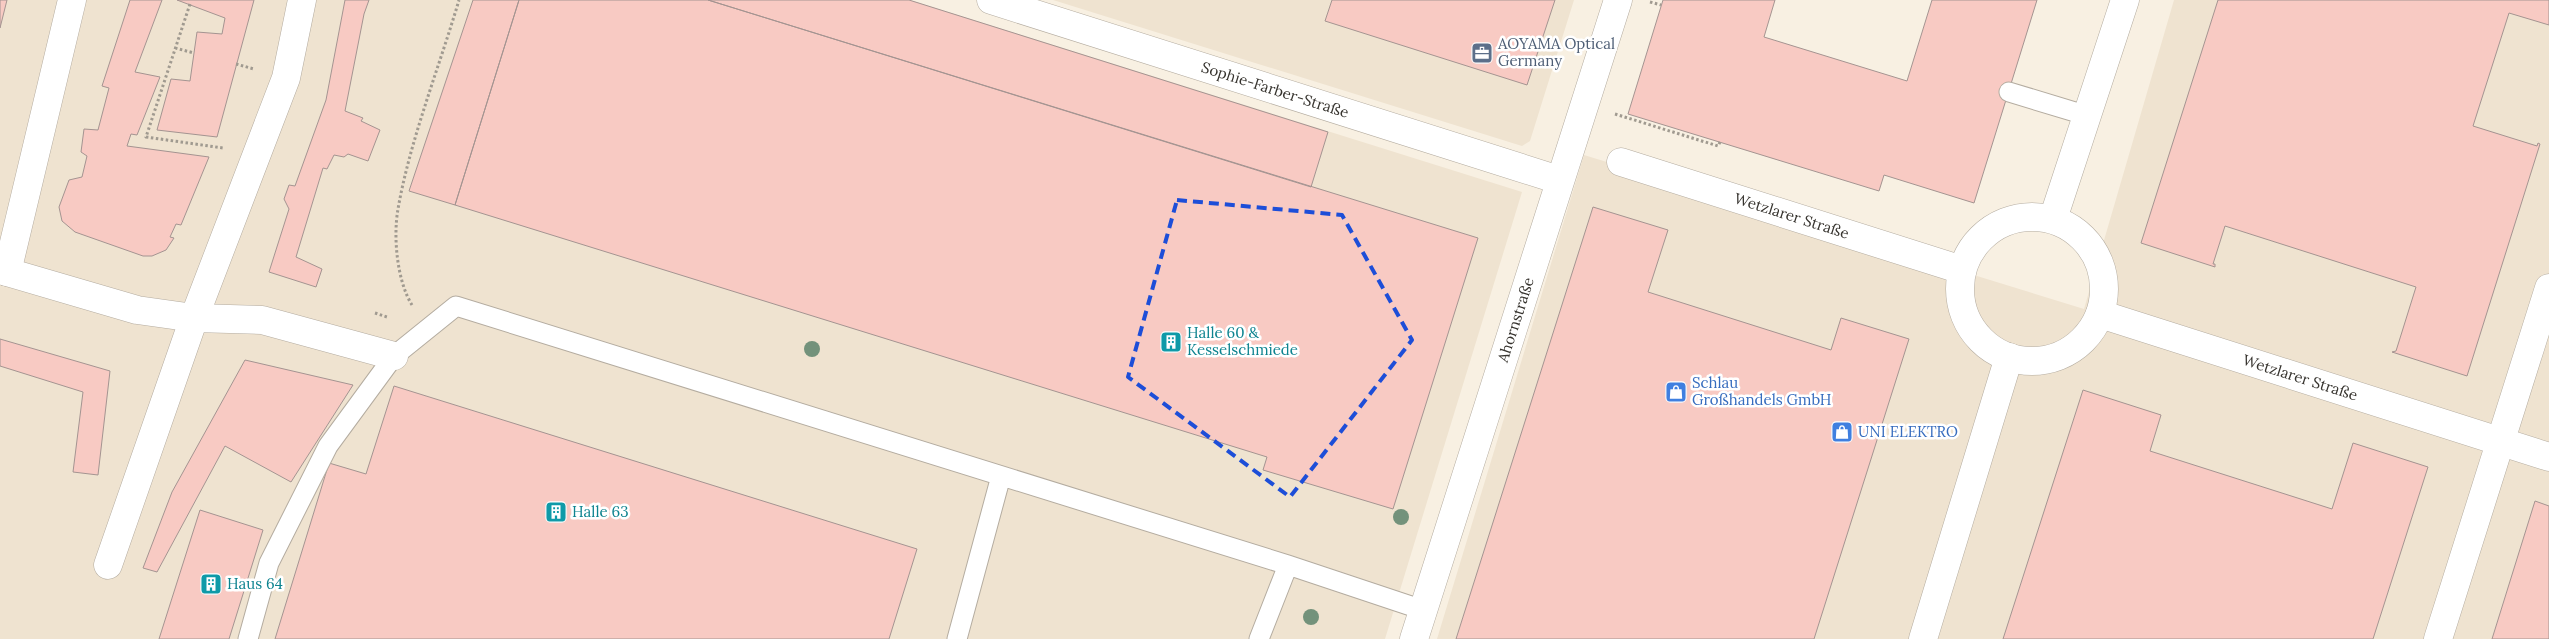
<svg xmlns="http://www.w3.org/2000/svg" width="2549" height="639" font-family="Lora,serif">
<rect width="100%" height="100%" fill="#f8f0e2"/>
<path fill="#efe3d0" d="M0,0h910l612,192 -137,447h-1385z
M1053,0h521l-44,141 -8,5z
M2174,0h375v639h-1112l147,-484 500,154z"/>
<path fill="#f8cac3" stroke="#a49491" d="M0,0h7l-7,28z
M130,0h32l-27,72 25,5 -23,58 -6,-1 -4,12 82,11 -28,68 -5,-1 -6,13 4,1 -8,12 -14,6h-9l-68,-24 -13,-11 -3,-14 10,-27 13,-3 5,-21 -6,-4 3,-23 14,1 11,-42 -7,-2z
M177,0h77l-37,137 -60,-7 14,-51 19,2 7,-49 25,2 3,-16z
M345,0h24l-5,14 -19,97 18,7 -2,3 19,9 -12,31 -20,-7 -4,3 -10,-2 -7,14 -4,-1 -27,89 26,12 -6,18 -47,-15 20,-63 -5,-10 5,-14 6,1 31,-86z
M473,0h46l-64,205 -46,-14z
M519,0h189l770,238 -85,271 -130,-39 4,-13 -812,-252z
M708,0h201l419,132 -17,55z
M1332,0h223l-28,85 -202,-64z
M1663,0h112l-11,37 143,44 25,-81h105l-63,203 -90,-28 -5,16 -251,-77z
M2218,0h331v25l-40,-12 -36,113 64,20 1,-3 2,1 -73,232 -75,-24 4,-1 20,-64 -191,-61 -12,38h2v3l-74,-24z
M1593,207l75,23 -20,62 183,58 10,-32 68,21 -95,300h-358z
M0,339l110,32 -12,104 -25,-3 10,-80 -83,-26z
M245,360l108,25 -62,97 -66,-36 -68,126 -14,-4 29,-76z
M394,386l523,163 -28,90h-614l54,-176 37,11z
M2083,390l78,25 -11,36 182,58 21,-66 75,24 -55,172h-370z
M2535,501l14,5v133h-57z
M200,510l63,20 -34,109h-70z"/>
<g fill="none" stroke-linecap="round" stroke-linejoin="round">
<g stroke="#b4aca0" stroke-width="21">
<path id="lane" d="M2009,92l76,23
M248,639l21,-76 59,-117 66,-90 62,-50 832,259 135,45
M957,639l44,-163
M1259,639l29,-74"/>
</g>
<g stroke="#b4aca0" stroke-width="29">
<g id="street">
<path id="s1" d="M991,0l568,180"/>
<path id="s2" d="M1621,162l341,108"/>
<circle cx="2032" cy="289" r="72"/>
<path d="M2053,219l72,-219"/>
<path d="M0,270l137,40 57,8 68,2 132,36"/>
<path d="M7,272l65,-272"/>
<path id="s3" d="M2100,314l449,143"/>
<path d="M108,565l86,-247 92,-240 16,-78"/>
<path id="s4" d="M1414,639l204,-639"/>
<path d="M1923,639l86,-282"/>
<path d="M2438,639l111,-351"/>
</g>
</g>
<path stroke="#a09a90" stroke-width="3" stroke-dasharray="2.5 2.5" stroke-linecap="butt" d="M1650,2l11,3
M190,4l-44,133 77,11
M175,48l19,5
M236,64l18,5
M1615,114l103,32 2,-4
M412,305c-15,-24 -19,-68 -14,-96 12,-69 41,-141 61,-209
M375,313l12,4"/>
<use href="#lane" stroke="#fff" stroke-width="19"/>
<use href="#street" stroke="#fff" stroke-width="28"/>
</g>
<g fill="#73927b">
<circle cx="812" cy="349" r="8"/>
<circle cx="1401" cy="517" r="8"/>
<circle cx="1311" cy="617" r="8"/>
</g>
<path fill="none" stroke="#1d4ed8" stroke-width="4" stroke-dasharray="10 6" stroke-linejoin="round" d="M1177,200l165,15 70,125 -122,157 -162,-120z"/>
<defs>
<g id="office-square" transform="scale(1.125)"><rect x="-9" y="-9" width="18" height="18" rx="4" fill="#5c6f8a" stroke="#fff"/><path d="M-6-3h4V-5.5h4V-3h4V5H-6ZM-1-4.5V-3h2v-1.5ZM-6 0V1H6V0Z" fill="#fff"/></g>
<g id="building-square" transform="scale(1.125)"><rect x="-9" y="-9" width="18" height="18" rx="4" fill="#0f9aa8" stroke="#fff"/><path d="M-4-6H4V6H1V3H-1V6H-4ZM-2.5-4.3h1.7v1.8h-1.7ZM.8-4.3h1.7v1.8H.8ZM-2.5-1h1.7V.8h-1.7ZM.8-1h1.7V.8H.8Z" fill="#fff"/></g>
<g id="shop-square" transform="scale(1.125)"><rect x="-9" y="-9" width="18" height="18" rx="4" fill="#3f7fe0" stroke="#fff"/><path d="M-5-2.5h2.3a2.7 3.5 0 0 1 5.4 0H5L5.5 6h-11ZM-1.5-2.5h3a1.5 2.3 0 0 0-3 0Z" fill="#fff"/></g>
</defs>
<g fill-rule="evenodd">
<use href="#office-square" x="1482" y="53"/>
<use href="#building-square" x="1171" y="342"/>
<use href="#shop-square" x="1676" y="392"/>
<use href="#shop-square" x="1842" y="432"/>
<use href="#building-square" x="556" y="512"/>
<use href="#building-square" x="211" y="584"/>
</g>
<g text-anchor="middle" stroke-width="5" stroke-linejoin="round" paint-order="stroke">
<g font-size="15" fill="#4e5e75" stroke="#fff" text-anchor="start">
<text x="1498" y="49">AOYAMA Optical<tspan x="1498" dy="17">Germany</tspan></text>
</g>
<g font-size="15" fill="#36332e" stroke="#fff">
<text dy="5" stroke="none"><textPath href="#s1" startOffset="298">Sophie-Farber-Straße</textPath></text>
<text dy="5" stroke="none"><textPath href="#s2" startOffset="179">Wetzlarer Straße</textPath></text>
<text dy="5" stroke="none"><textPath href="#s4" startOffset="335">Ahornstraße</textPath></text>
<text dy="5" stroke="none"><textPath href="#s3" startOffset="210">Wetzlarer Straße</textPath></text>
</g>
<g font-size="15" fill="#0d838f" stroke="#fff" text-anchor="start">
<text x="1187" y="338">Halle 60 &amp;<tspan x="1187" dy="17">Kesselschmiede</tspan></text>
<text x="572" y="517">Halle 63</text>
<text x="227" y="589">Haus 64</text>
</g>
<g font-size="15" fill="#366cbe" stroke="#fff" text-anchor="start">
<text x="1692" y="388">Schlau<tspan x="1692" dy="17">Großhandels GmbH</tspan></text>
<text x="1858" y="437">UNI ELEKTRO</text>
</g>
</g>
</svg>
